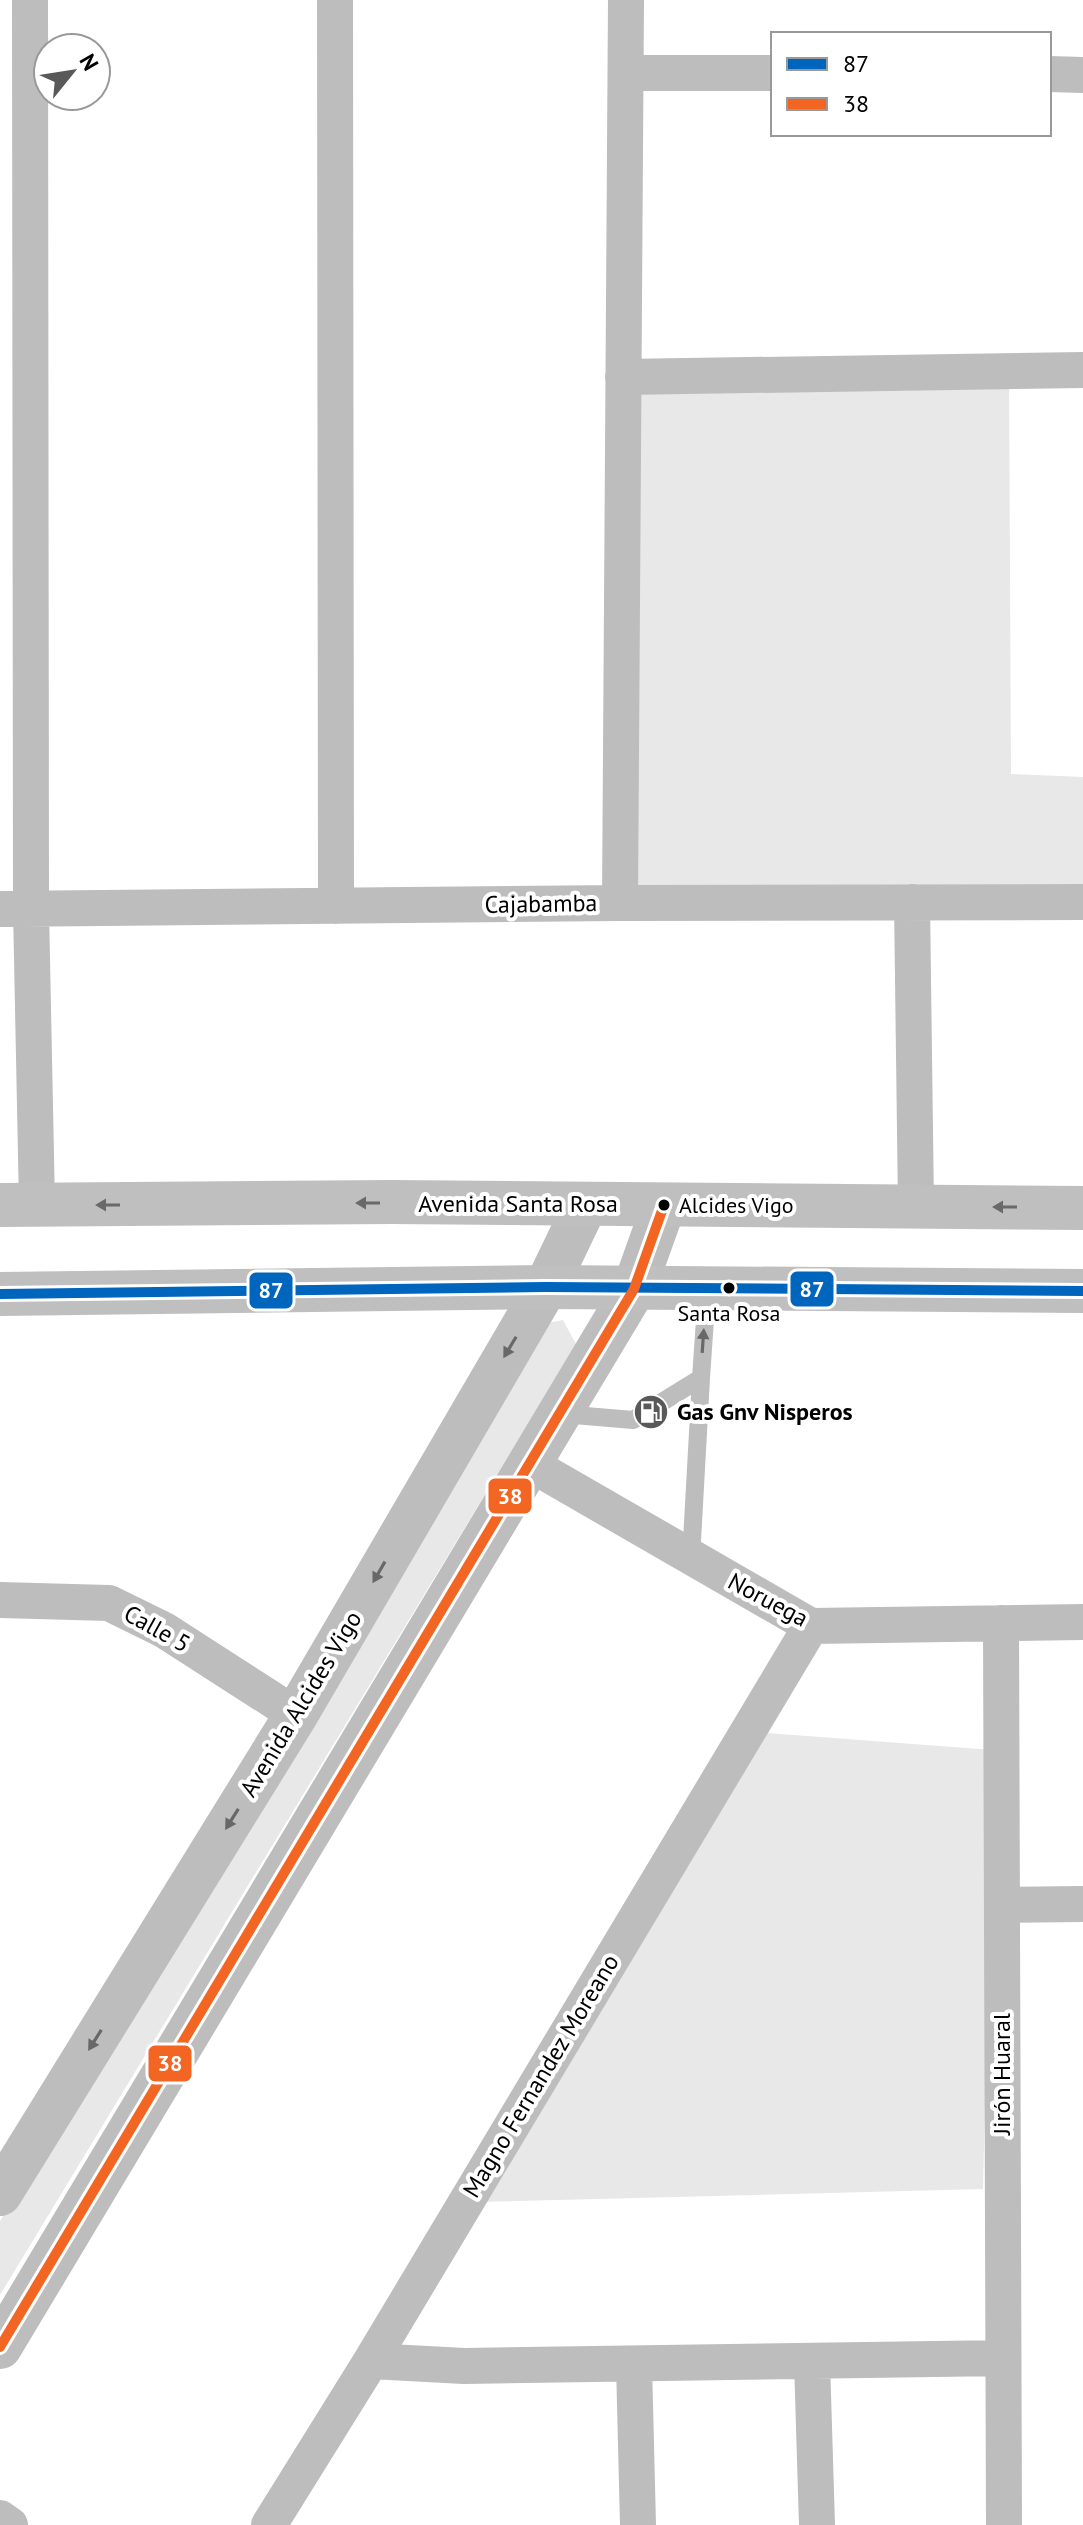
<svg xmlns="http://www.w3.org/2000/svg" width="1083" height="2525" font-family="'PT Sans',sans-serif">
<rect width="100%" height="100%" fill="#fff"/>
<path fill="#e8e8e8" d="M1009,371l2,403 72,3v125l-463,1 3,-526z
M563,1320l13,24 -576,951v-74l542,-897z
M767,1733l226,17 -10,439 -505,13z"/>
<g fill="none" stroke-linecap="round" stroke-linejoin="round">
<path stroke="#bdbdbd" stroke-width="18" d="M562,1414l71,6 68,-42 6,-88
M691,1559l10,-181"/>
<path stroke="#bdbdbd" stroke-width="36" d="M30,0l1,909 6,296
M335,0l1,906
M626,73h147
M1049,74l34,1
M623,377l460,-7
M912,902l4,305
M620,903l6,-903
M0,909l620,-6 463,-1
M530,1464l281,162 272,-4
M0,1600l109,3 55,27 132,85
M1001,1623l3,902
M1002,1905l81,-1
M371,2361l93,5 539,-8
M812,2361l5,164
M634,2364l4,161
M0,2518l10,7
M269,2525l102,-164 440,-735"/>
<path stroke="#bdbdbd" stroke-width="44" d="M0,2194l296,-479 250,-428 40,-83
M0,2347l634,-1058 30,-84"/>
<path stroke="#bfbfbf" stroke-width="44" d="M0,1205l392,-3 691,6
M0,1294l546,-7 537,4"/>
<g stroke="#fff" stroke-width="16">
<path id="bus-1" d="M0,1294l546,-7 537,4"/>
</g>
<g stroke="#fff" stroke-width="16">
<path id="bus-2" d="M0,2347l634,-1058 30,-84"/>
</g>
<use href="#bus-1" stroke="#0065bd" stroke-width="10"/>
<use href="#bus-2" stroke="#f26522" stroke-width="10"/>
</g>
<defs><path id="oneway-solid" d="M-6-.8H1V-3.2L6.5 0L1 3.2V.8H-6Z" transform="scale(2)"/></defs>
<g fill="#696969">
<use href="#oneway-solid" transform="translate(368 1203) rotate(180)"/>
<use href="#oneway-solid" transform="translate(108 1205) rotate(180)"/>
<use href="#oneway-solid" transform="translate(1005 1207) rotate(-180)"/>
</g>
<g fill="#686868">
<use href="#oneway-solid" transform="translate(703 1341) rotate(-86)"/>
<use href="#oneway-solid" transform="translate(510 1347) rotate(121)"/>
<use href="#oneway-solid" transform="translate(379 1572) rotate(120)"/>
<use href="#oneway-solid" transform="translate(232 1819) rotate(122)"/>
<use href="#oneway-solid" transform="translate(95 2040) rotate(122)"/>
</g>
<defs>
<g id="fuel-disc" transform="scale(1.8)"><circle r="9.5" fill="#595959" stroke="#fff"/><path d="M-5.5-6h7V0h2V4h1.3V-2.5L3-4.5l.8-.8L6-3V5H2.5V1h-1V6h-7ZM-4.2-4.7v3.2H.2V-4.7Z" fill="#fff"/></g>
</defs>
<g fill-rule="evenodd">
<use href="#fuel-disc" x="651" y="1412"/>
</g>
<g fill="#000" stroke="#fff" stroke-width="3">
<circle cx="664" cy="1205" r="7"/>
<circle cx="729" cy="1288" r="7"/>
</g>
<g text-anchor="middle" stroke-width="8" stroke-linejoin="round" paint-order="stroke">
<g font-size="22" fill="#000" stroke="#fff" text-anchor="start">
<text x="679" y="1213">Alcides Vigo</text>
<text x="729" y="1321" text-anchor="middle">Santa Rosa</text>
</g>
<g font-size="24" fill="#000" stroke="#fff">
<text transform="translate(541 904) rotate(-1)" y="8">Cajabamba</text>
<text x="518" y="1212">Avenida Santa Rosa</text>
<text transform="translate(768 1600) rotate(28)" y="8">Noruega</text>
<text transform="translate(157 1629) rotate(29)" y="8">Calle 5</text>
<text transform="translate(301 1704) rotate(-59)" y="8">Avenida Alcides Vigo</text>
<text transform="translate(1002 2074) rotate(-90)" y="8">Jirón Huaral</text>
<text transform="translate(541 2076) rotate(-59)" y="8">Magno Fernandez Moreano</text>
</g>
<g font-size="24" font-weight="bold" fill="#000" stroke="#fff" text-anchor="start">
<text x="677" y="1420">Gas Gnv Nisperos</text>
</g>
</g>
<g stroke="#fff" stroke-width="3">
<rect x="789" y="1270" width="46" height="38" rx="8" fill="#0065bd"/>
<rect x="248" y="1271" width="46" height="39" rx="8" fill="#0065bd"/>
<rect x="487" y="1477" width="46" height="38" rx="8" fill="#f26522"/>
<rect x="147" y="2044" width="46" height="39" rx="8" fill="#f26522"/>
</g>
<g font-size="22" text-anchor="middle" font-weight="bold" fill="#fff">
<text x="812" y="1297">87</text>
<text x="271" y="1298">87</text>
<text x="510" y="1504">38</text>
<text x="170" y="2071">38</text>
</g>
<rect x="771" y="32" width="280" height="104" fill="#ffffff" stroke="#999999" stroke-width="2"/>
<rect x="787" y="58" width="40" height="12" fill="#0065bd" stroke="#999999" stroke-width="2"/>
<text x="843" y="72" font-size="24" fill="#000000">87</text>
<rect x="787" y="98" width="40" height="12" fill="#f26522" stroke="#999999" stroke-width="2"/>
<text x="843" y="112" font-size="24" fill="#000000">38</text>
<g transform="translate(72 72) rotate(60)"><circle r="38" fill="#ffffff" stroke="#999999" stroke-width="2"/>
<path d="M0-6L14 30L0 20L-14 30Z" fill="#595959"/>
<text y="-12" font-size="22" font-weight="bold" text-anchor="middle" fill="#000000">N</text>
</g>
</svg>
